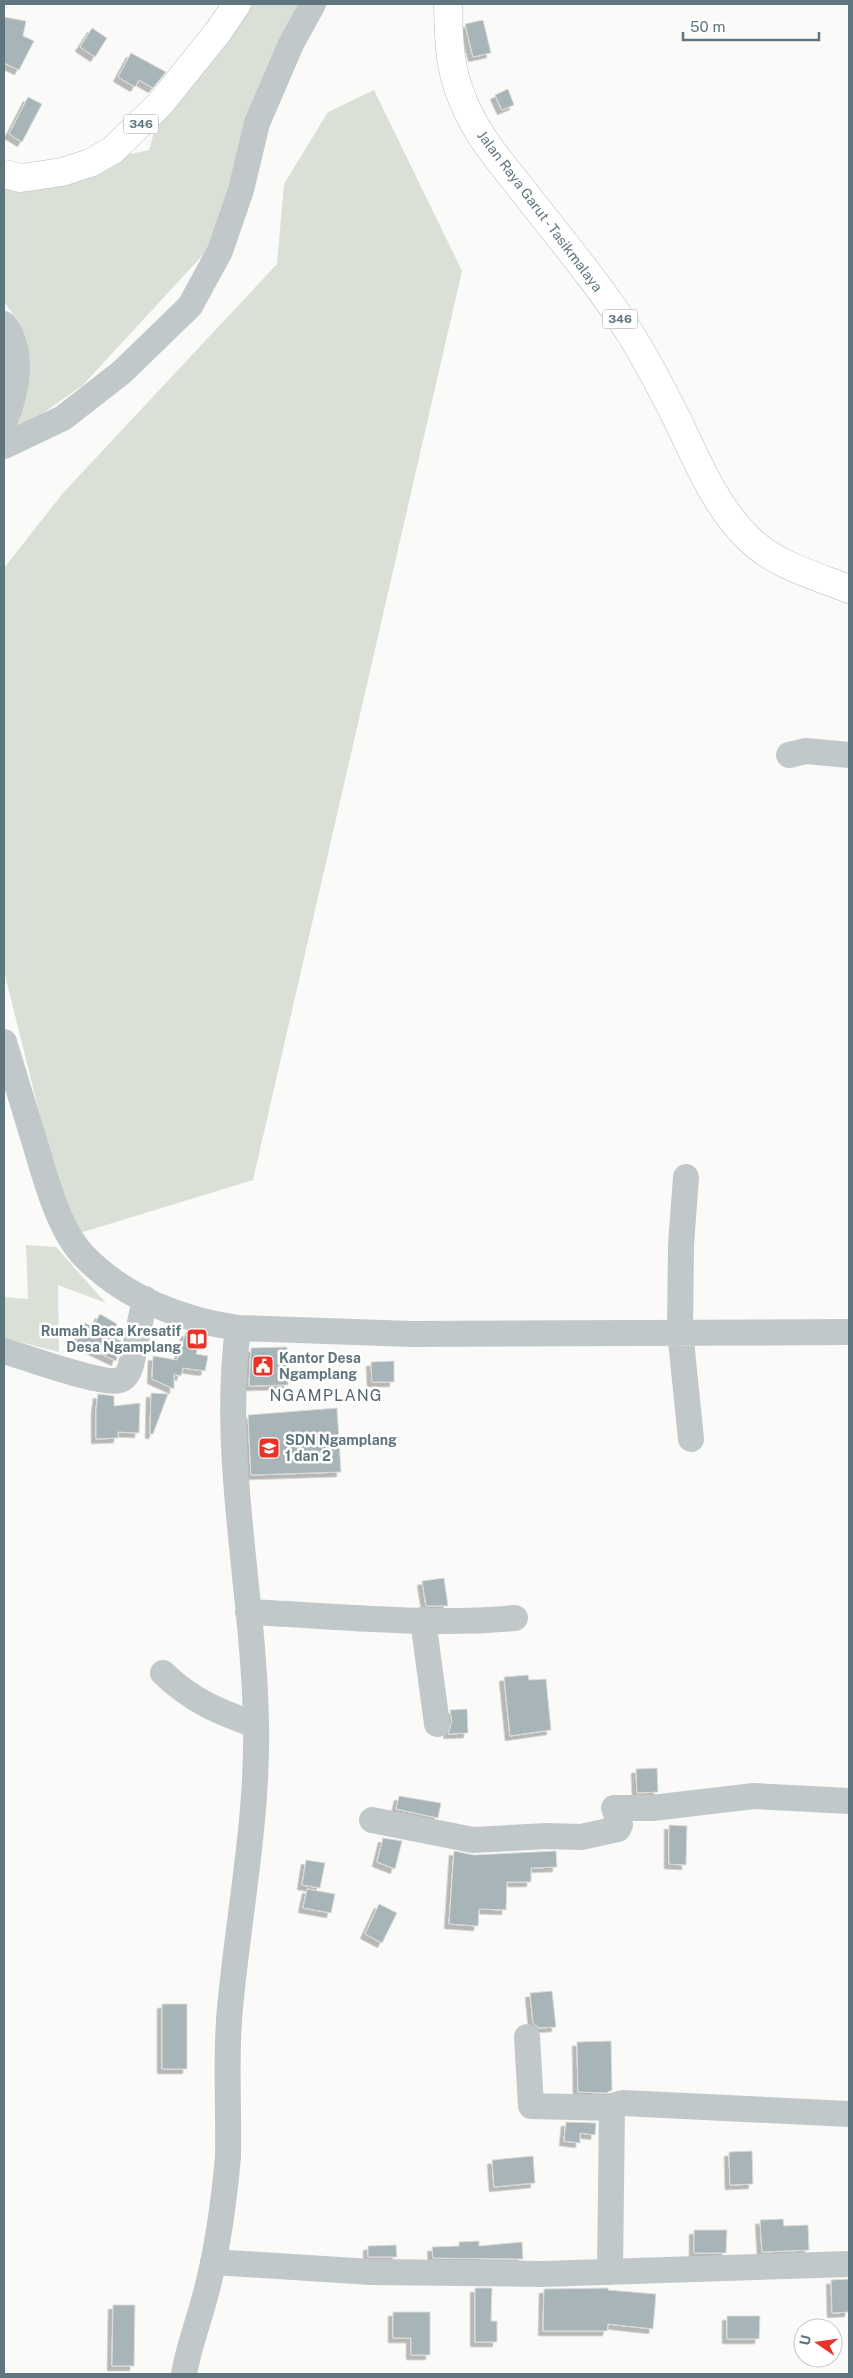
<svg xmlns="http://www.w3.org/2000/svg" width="853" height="2378" font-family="'Public Sans',sans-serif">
<defs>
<filter id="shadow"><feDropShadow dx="-4.5" dy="4.5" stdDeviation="0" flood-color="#0004"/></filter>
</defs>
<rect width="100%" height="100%" fill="#fafaf8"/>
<path fill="#dbe0d7" d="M241,4h61l-90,241 -129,140 -67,47 10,-70 -9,-43 -13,-17v-134l17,10 128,-28 14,-50z
M374,90l88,181 -209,909 -183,56 -66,-265v-403l59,-75 214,-229 7,-80 44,-72z
M26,1245l30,2 50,56 -48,-18 1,67 -55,-14v-41l24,2z"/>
<path fill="#a7b4b8" stroke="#dcdcda" filter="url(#shadow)" d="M4,17l22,4 -3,15 11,5 -15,29 -15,-7z
M483,20l8,33 -18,4 -8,-33z
M92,28l15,10 -12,19 -15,-10z
M131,53l35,19 -13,16 -14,-8 -4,7 -17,-10z
M508,89l6,16 -12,5 -7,-15z
M28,97l14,7 -20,38 -13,-8z
M100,1314l17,10 -7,12 11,5 -5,20 -40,-19 9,-19 8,4z
M186,1332l15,4 -5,18 12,2 -3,15 -22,-3 -2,8 -7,-2v15l-22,-10 1,-23 24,4z
M287,1347l1,38 -39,1 2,-38z
M394,1361v21h-22l-1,-20z
M151,1393l17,1 -15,40h-3z
M98,1394l16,2v10l26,-3 -1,30 -21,-1v6l-22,1v-30z
M337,1408l4,64 -90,3 -3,-60z
M444,1578l4,28h-22l-4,-25z
M528,1675l1,5 17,-1 5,51 -41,6 -6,-59z
M467,1709l1,24 -20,1 4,-12 -2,-12z
M657,1768l1,24 -21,1 -1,-24z
M399,1796l42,7 -3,15 -42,-9z
M669,1825l18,1 -1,39 -17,-1z
M383,1838l19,3 -7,28 -18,-7z
M454,1851l20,4 82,-4 1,16 -26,1v14h-24l-1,28 -27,-1 -1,17 -29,-2z
M306,1860l19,3 -5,25 -18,-3z
M307,1889l28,5 -4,19 -28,-5z
M379,1904l18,9 -15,30 -17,-9z
M552,1991l4,36 -17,1 -6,-5 -3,-30z
M162,2004h25v65h-25z
M611,2041l1,49 -6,3 -28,-1 -1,-50z
M566,2122l30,1 -1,12 -15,-2v10l-16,-2z
M752,2151l1,33 -23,1 -1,-33z
M533,2156l2,27 -41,4 -2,-27z
M783,2219l1,7 24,-1 1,25 -47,2 -2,-32z
M694,2230h33l-1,23h-32z
M479,2241v5l43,-4 1,17 -90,-1 -1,-11 27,-1v-4z
M396,2245l1,12h-29v-11z
M849,2279v33l-17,1 -1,-33z
M475,2288h17l-1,33h6v21h-22z
M608,2288v2l48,4 -3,35 -45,-5 -1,7h-64l1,-42z
M113,2305h22l-1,61h-22z
M393,2312h37v43h-19v-17h-18z
M727,2316h33l-1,23h-32z"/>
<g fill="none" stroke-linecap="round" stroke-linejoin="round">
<g stroke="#b4bcbe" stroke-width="29">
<path id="major" d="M448,4c1,43 1,70 21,110 13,27 33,50 52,74 36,47 75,92 107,142 19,30 35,61 51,93 19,40 37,84 70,116 28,27 65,36 100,50
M4,174l17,4 41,-6 28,-9 23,-13 47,-46 58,-72 19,-28"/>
</g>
<path stroke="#c1c8ca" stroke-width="26" d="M4,324c21,28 13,68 0,99
M4,446l59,-28 59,-46 68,-66 30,-55 21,-61 16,-67 34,-79 22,-40
M789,755l17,-4 43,4
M4,1042c10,32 20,65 30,98 11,36 24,90 51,117 40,41 97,63 153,71 -17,131 16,264 18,396 2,92 -16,183 -25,274 -6,52 -2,107 -3,159 -4,44 -10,90 -21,132 -7,29 -18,56 -23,85
M686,1177l-5,68 -1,86 11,108
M238,1328l174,6 437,-2
M4,1351c21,6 99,35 116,29 6,-2 9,-8 11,-15l14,-66
M248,1612c89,4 178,14 267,6
M423,1620l14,104
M163,1673c29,28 56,39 93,52
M372,1820l101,20 74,-4 34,1 37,-8 2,-4 -6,-17h38l102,-12 95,5
M527,2037l4,69 81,2
M213,2262l158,10 172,2 306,-10
M610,2272l2,-166 11,-3 226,11"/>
<use href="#major" stroke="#fff" stroke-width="28"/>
</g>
<defs>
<g id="library-square" transform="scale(1.125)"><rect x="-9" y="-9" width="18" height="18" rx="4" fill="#ea3328" stroke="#fff"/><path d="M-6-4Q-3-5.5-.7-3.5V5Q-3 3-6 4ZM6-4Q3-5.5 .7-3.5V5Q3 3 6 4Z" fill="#fff"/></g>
<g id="civic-square" transform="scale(1.125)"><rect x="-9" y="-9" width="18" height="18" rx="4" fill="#ea3328" stroke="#fff"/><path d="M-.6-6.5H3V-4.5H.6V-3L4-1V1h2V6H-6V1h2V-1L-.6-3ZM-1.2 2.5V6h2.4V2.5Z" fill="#fff"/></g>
<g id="school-square" transform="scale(1.125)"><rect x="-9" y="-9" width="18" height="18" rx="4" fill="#ea3328" stroke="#fff"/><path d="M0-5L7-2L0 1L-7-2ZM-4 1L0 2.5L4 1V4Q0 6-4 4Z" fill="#fff"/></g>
</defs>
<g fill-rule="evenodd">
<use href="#library-square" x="197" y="1339"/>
<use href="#civic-square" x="263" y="1366"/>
<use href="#school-square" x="269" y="1448"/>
</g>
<g text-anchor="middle" stroke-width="5" stroke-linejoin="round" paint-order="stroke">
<g fill="#fff" stroke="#8f9fa5" stroke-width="1">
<rect x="123.5" y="114.5" width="35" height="19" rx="4"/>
<rect x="602.5" y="309.5" width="35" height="19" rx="4"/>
</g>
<g font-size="12" font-weight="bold" fill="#5f767e">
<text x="141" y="128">346</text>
<text x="620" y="323">346</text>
</g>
<g font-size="14" fill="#5f767e" stroke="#fff">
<text transform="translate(540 211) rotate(53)" y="5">Jalan Raya Garut - Tasikmalaya</text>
</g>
<g font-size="14" font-weight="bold" fill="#5f767e" stroke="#fff" text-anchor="start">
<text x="181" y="1336" text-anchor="end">Rumah Baca Kresatif<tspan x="181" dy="16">Desa Ngamplang</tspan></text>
<text x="279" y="1363">Kantor Desa<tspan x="279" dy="16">Ngamplang</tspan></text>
<text x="285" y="1445">SDN Ngamplang<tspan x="285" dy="16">1 dan 2</tspan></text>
</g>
<g font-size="16" letter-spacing="1" fill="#56686f" stroke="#fff">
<text x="326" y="1401">NGAMPLANG</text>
</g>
</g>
<rect width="853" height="2378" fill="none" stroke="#5f767e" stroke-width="10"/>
<g transform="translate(818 2343) rotate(283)"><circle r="24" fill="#ffffff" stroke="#bfc8cb"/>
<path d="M0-4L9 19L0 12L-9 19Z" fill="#ea3328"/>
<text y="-8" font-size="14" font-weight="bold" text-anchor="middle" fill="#5f767e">U</text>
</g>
<path d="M683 32v8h136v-8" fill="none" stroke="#5f767e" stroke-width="2.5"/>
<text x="690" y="32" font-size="15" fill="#5f767e" stroke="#ffffff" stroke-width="4" paint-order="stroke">50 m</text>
</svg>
